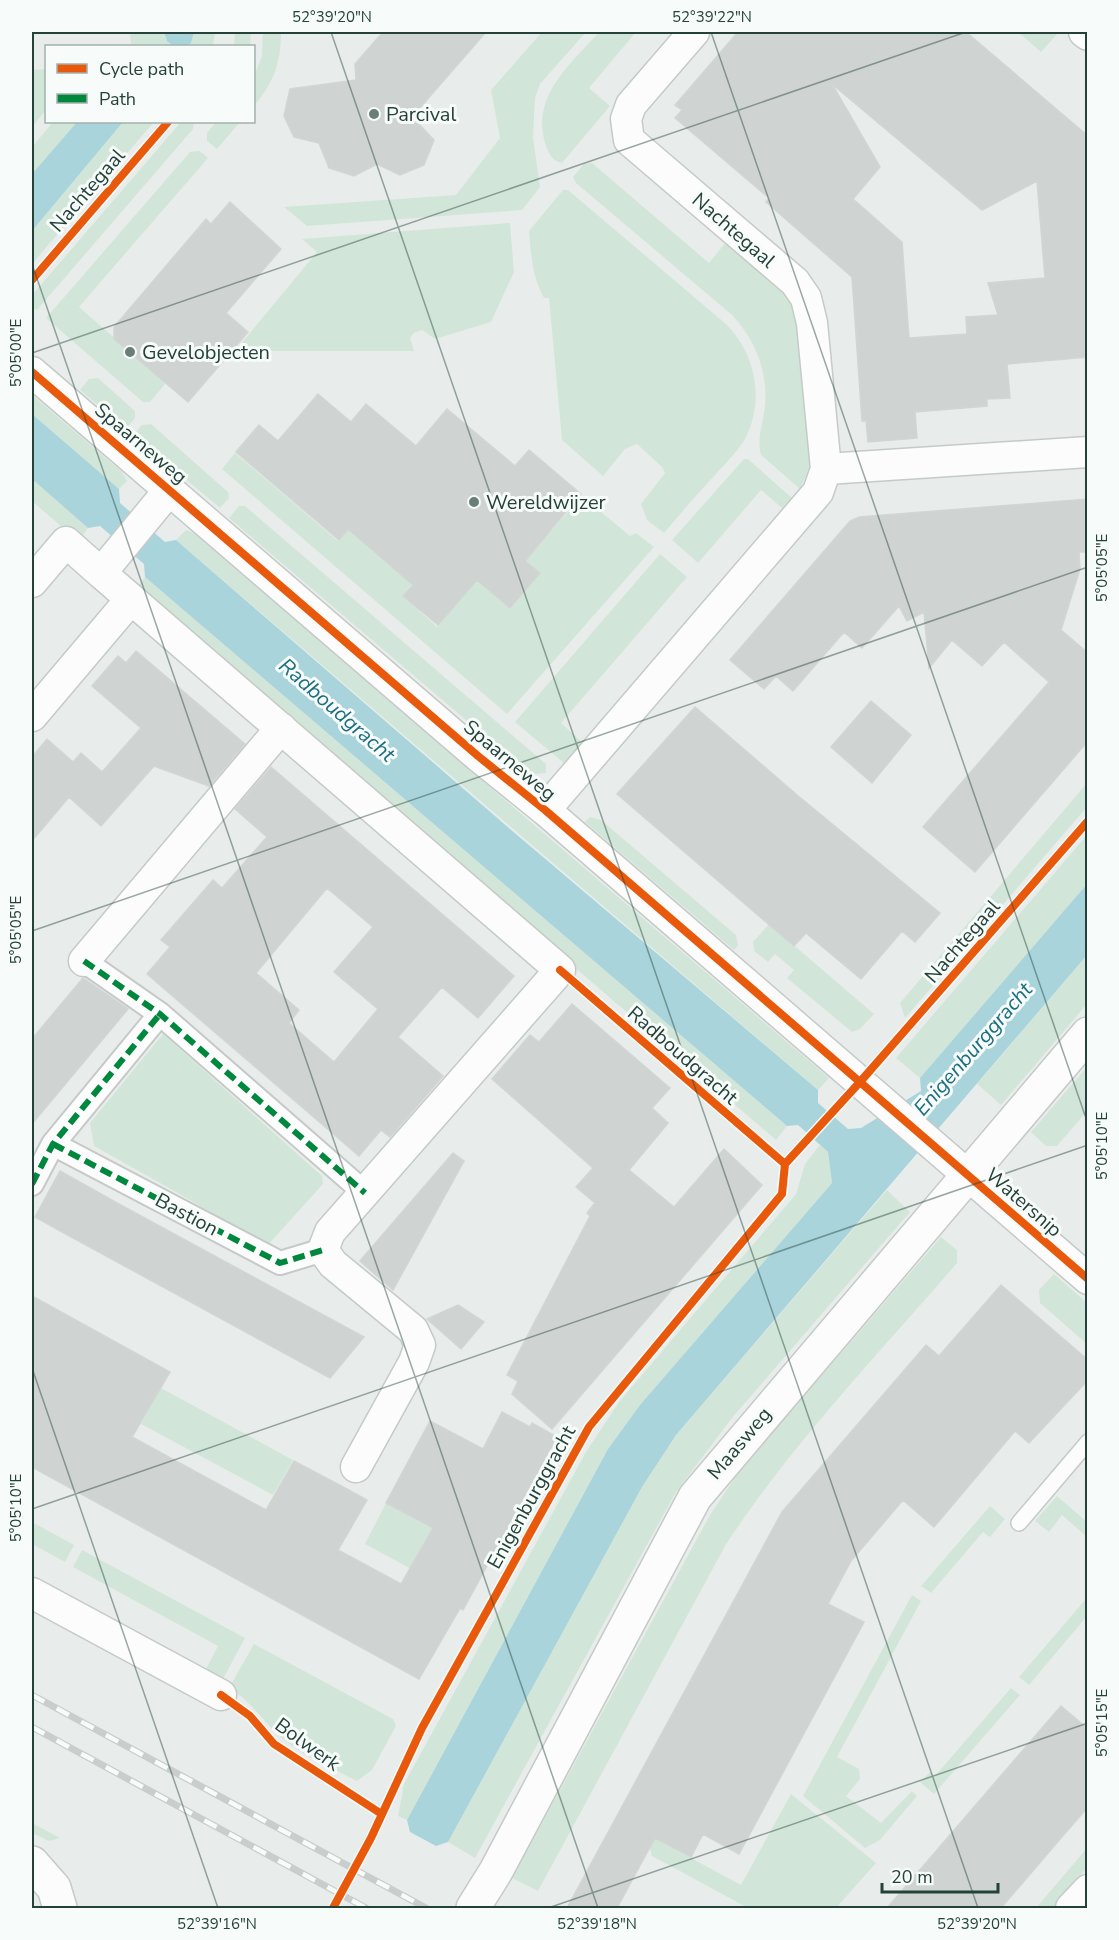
<svg xmlns="http://www.w3.org/2000/svg" width="1119" height="1940" font-family="'Nunito Sans',sans-serif">
<rect width="100%" height="100%" fill="#e8edeb"/>
<path fill="#d1e6d8" d="M130,32h34l3,9 6,5h-42z
M194,32h21l-2,14h-26l4,-3z
M235,32h16l-1,14h-16z
M263,32h18c0,31 -7,50 -27,74v-30l8,-20z
M542,32h44l-46,52 -5,14 -2,40 7,49 -18,23 -215,16 -23,-19 172,-12 44,-57 -9,-48z
M599,32h37l-47,56 21,18 -48,57c-10,-2 -14,-10 -17,-20 -14,-48 26,-79 54,-111z
M1018,32h41l-18,20z
M46,69v41l-14,17v-57z
M53,122h24l-45,52v-27z
M123,122h31l-122,142v-33z
M181,122h13l-1,7 -156,181 -5,-2v-13z
M216,122h24l-23,27 -10,-8v-8z
M200,151l8,7 -129,149 87,76 -16,19h-7l-97,-84 144,-166z
M592,163l117,100 17,-21 59,47 12,18 13,147v13l-10,22 -39,-34c-5,-18 3,-33 4,-50 3,-33 -10,-66 -33,-90l-156,-132 -3,-6 11,-13z
M563,190h5l158,134c30,30 39,77 19,115 -8,13 -19,24 -29,35 -18,19 -35,39 -52,59l-17,-13 -6,-16 24,-31 -3,-6 -25,-23 -12,5 -22,27 -41,-36 -13,-142h-5c-12,-22 -13,-43 -15,-67z
M510,223l4,49 -23,50 -56,17 -13,-9 -8,3 -4,5 4,13h-179l82,-99 -15,-13z
M98,378l37,33v7l-9,11 -46,-39 9,-11z
M32,395l90,77 5,9 -8,8 -87,-75z
M151,424l77,68 1,6 -9,10 -87,-73 9,-10z
M235,453l103,88 10,-12 64,55 -9,12 34,31 40,-47 34,28 29,-34 -15,-13 57,-65 48,40 6,-3 18,14 -147,167 -285,-245z
M744,459h4l44,39 -10,10 -21,-18 -63,73 -26,-23z
M32,479l56,49 -7,10 -11,-4 -38,-33z
M239,506h6l301,258v9l-13,1 -11,-6 -293,-250z
M186,530l8,3 635,545 -11,12 -642,-550z
M660,554l27,23 -126,146 22,20 -18,21 -50,-42z
M145,577l642,549 -11,14 -581,-498 -59,-53z
M1087,783v24l-182,211 -5,-15z
M590,817l11,3 135,115 2,11 -4,4 -149,-128z
M1087,835v49l-167,194 -24,-20z
M769,924l105,90 -14,15 -8,3 -65,-54 7,-8 -19,-16 -7,8 -14,-11 -1,-9z
M1087,955v49l-86,101 -24,-21z
M163,1034l159,142 1,8 -57,63 -74,-46 -98,-55 -4,-23z
M1087,1067v44l-30,35h-11l-15,-14z
M820,1145l8,7 4,31 -192,222 -32,44 -201,371 -9,-4 6,-32 182,-332 33,-50 177,-208 9,-30z
M887,1190l23,22 -178,206 -56,74 -201,366 -27,-16 194,-355 34,-52z
M941,1237l16,13v13c-79,92 -165,180 -232,283l-187,345 -26,-13 198,-363 28,-42z
M1054,1274l33,29v41l-47,-41 -1,-13z
M161,1388l132,72 -20,35 -132,-71z
M1057,1496l30,26v15l-25,-22 -13,17 -14,-11z
M386,1503l104,58 -5,8 -72,1 -48,-26z
M990,1506l15,13 -15,18 -7,-5 -52,61 -10,-7z
M32,1522l42,23 -9,17 -33,-18z
M82,1550l163,88 -22,41 -17,-10 12,-23 -145,-79z
M912,1595l9,6 -84,156 22,12 1,10 -14,17 35,27 31,-32 5,5 -37,44 -15,8 -62,-52z
M1085,1600l2,16 -58,69 -10,-8z
M254,1644l139,75 3,7 -24,44 -15,11c-23,-12 -50,-23 -70,-39 -22,-17 -34,-40 -58,-54z
M1011,1688l9,7 -86,99 -14,-12 10,-10 5,4z
M791,1794l85,69 -40,45h-88l-96,-52 -3,-12 5,-6 87,47z
M32,1823l28,15 -11,3 -17,-8z
M1087,1848v20l-34,40h-17z"/>
<path fill="#a9d4db" d="M164,32h30l-3,11 -4,3h-14l-6,-5z
M77,122h46l-91,109v-57z
M32,414l87,75 1,14 45,39 11,-2 334,289 308,261v13l30,26 13,-1 60,-37 -1,-13 167,-194v71l-411,480 -34,52 -194,355 -12,4 -26,-14 -3,-12 201,-371 32,-44 192,-222 -4,-31 -30,-27 -11,1 -642,-549 -1,-13 -44,-38 -12,2 -56,-49z"/>
<path fill="#cfd4d2" stroke="#d1d6d4" stroke-width="1.5" fill-rule="evenodd" d="M383,32h103l-74,85 22,23 -10,25 -24,10 -23,-11 -23,12 -25,-8 -10,-25 -25,-6 -10,-21 6,-27 66,-9 -1,-16z
M738,32h228l122,104v221l-81,7 3,34 -23,1v7l-72,6 2,26 -49,4 -2,-21h-4l-10,-144 -86,-75 3,-4 -94,-80 7,-8 -7,-5zM832,84l150,126 55,-29 8,97 -57,5 10,32 -32,2 1,17 -58,4 -7,-96 -49,-43 27,-32z
M230,202l51,47 -55,64 22,19 -60,70 -74,-63v-12l92,-108 5,5z
M318,394l33,28 15,-18 50,42 31,-37 68,57 14,-16 52,44 -56,67 15,12 -30,35 -33,-28 -39,45 -35,-29 10,-11 -65,-56 -9,11 -103,-88 23,-27 19,16z
M1088,499v53h-9l1,17 -19,61 27,23v88l-113,131 -52,-45 126,-145 -45,-40 -22,24 -30,-26 -23,28 -5,-56 -17,9 -8,-15 -37,42 -18,-16 -51,59 -17,-15 -12,13 -34,-29 120,-139 9,-4z
M136,651l109,93 -36,42 -55,-20 -53,60 -32,-29 -37,44v-84l15,-18 26,23 8,-9 21,19 39,-44 -49,-42 26,-30 8,7z
M871,701l40,34 -39,48 -41,-36z
M695,707l102,88 143,118 -25,29 -13,-11 -41,48 -55,-46 -12,13 -177,-152z
M271,767l243,209 -36,42 -36,-31 -44,50 45,39 -53,61 -9,-7 -22,26 -212,-182 23,-27 -9,-7 52,-60 9,8 45,-51 -32,-28zM327,888l46,39 -39,45 44,37 -44,53 -45,-39 10,-13 -43,-37z
M83,978l45,31 -96,115v-85z
M572,1004l98,84 -18,20 16,15 -39,47 45,37 50,-58 38,36 -210,244 -40,-35 6,-13 -11,-6 83,-159 -3,-3 8,-10 -19,-16 17,-19 -101,-89 38,-44 9,7z
M453,1153l11,8 -71,129 -33,-29z
M60,1171l57,32 247,134 -34,41 -266,-145 -29,-16z
M1001,1285l87,75v20l-59,63 -14,-12 -81,96 -31,-27 -52,61 -23,43 36,18 -125,232 -36,-20 -12,23 -36,-19 -38,70h-50l215,-396 144,-167 13,11z
M32,1296l138,76 -38,65 134,73 28,-49 51,27 22,12 -29,50 63,34 32,-56 -47,-25 44,-82 53,28 19,-37 28,15 2,-4 25,14 -94,173 -3,-2 -41,71 -387,-212z
M458,1305l26,17 -23,27 -34,-30z
M1061,1706l27,23v78l-27,31 -60,70h-114z"/>
<g fill="none" stroke-linecap="round" stroke-linejoin="round">
<g stroke="#c5cac8" stroke-width="18">
<path id="service" d="M1019,1523l69,-81"/>
</g>
<g stroke="#c5cac8" stroke-width="26">
<path id="pedestrian" d="M84,961l76,53 205,179
M53,1144l227,119 43,-13
M32,1184l21,-40 107,-130"/>
</g>
<g stroke="#c5cac8" stroke-width="33">
<path id="minor" d="M1084,32l4,3
M32,372l446,384 67,54 543,469
M826,469l262,-17
M170,489l-69,84 459,397 -230,262 -7,18 10,14 80,66 7,15 -6,17 -58,105
M32,582l34,-40 35,31
M32,716l99,-117
M545,810l273,-318 8,-23 -14,-146 -6,-25 -11,-16 -166,-142 -3,-21 5,-14 63,-73
M84,961l197,-233
M32,1593l189,102
M1071,1908l17,-18"/>
</g>
<g stroke="#c5cac8" stroke-width="36">
<path id="tertiary" d="M32,1863l22,25 6,20
M473,1908l23,-37 199,-374 393,-463"/>
</g>
<use href="#service" stroke="#fcfcfc" stroke-width="15"/>
<use href="#pedestrian" stroke="#fcfcfc" stroke-width="22"/>
<use href="#minor" stroke="#fcfcfc" stroke-width="30"/>
<use href="#tertiary" stroke="#fcfcfc" stroke-width="33"/>
<g stroke="#c9cdcc" stroke-width="7">
<path id="rail" d="M32,1695l394,213
M32,1727l334,181"/>
</g>
<use href="#rail" stroke="#f7fbf9" stroke-width="4.5" stroke-dasharray="14" stroke-linecap="butt"/>
<path stroke="#00873e" stroke-width="6" stroke-dasharray="12 6" stroke-linecap="butt" d="M84,961l76,53 205,179
M53,1144l227,119 43,-13
M32,1184l21,-40 107,-130"/>
<g stroke="#f7fbf9" stroke-width="11">
<path id="cycleway" d="M32,280l136,-158
M32,372l446,384 67,54 543,469
M560,970l225,194
M785,1164l75,-82 228,-261
M221,1695l29,21 24,28 106,69
M333,1908l38,-70 51,-110 167,-301 193,-233 3,-30"/>
</g>
<use href="#cycleway" stroke="#e8590c" stroke-width="8"/>
</g>
<path fill="none" stroke="#24423a" stroke-width="1.5" stroke-opacity="0.45" d="M331,32l647,1876M711,32l377,1092M32,264l566,1644M32,353l934,-321M32,931l1056,-364M32,1368l186,540M32,1509l1056,-364M548,1908l540,-185"/>
<g fill="#697e78" stroke="#f7fbf9" stroke-width="2">
<circle cx="374" cy="114" r="6"/>
<circle cx="130" cy="352" r="6"/>
<circle cx="474" cy="502" r="6"/>
</g>
<g text-anchor="middle" stroke-width="6" stroke-linejoin="round" paint-order="stroke">
<g font-size="20" fill="#24423a" stroke="#f7fbf9" text-anchor="start">
<text x="386" y="121">Parcival</text>
<text x="142" y="359">Gevelobjecten</text>
<text x="486" y="509">Wereldwijzer</text>
</g>
<g font-size="20" fill="#24423a" stroke="#f7fbf9">
<text transform="translate(87 190) rotate(-49)" y="7">Nachtegaal</text>
<text transform="translate(734 230) rotate(41)" y="7">Nachtegaal</text>
<text transform="translate(141 443) rotate(40)" y="7">Spaarneweg</text>
<text transform="translate(510 760) rotate(40)" y="7">Spaarneweg</text>
<text transform="translate(962 941) rotate(-49)" y="7">Nachtegaal</text>
<text transform="translate(683 1055) rotate(41)" y="7">Radboudgracht</text>
<text transform="translate(1024 1202) rotate(41)" y="7">Watersnip</text>
<text transform="translate(187 1214) rotate(28)" y="7">Bastion</text>
<text transform="translate(739 1443) rotate(-50)" y="7">Maasweg</text>
<text transform="translate(531 1497) rotate(-61)" y="7">Enigenburggracht</text>
<text transform="translate(308 1744) rotate(36)" y="7">Bolwerk</text>
</g>
<g font-size="21" font-style="italic" fill="#1c6f80" stroke="#f7fbf9">
<text transform="translate(337 710) rotate(41)" y="7">Radboudgracht</text>
<text transform="translate(973 1049) rotate(-49)" y="7">Enigenburggracht</text>
</g>
</g>
<rect width="1119" height="1940" fill="none" stroke="#f7fbf9" stroke-width="66"/>
<rect x="45" y="45" width="210" height="78" fill="#f7fbf9" stroke="#a3b1ad" stroke-width="1.5"/>
<rect x="57" y="64" width="30" height="9" fill="#e8590c" stroke="#a3b1ad" stroke-width="1.5"/>
<text x="99" y="75" font-size="18" fill="#24423a">Cycle path</text>
<rect x="57" y="94" width="30" height="9" fill="#00873e" stroke="#a3b1ad" stroke-width="1.5"/>
<text x="99" y="105" font-size="18" fill="#24423a">Path</text>
<path d="M882 1883v9h116v-9" fill="none" stroke="#24423a" stroke-width="3"/>
<text x="891" y="1883" font-size="18" fill="#24423a" stroke="#f7fbf9" stroke-width="4.5" paint-order="stroke">20 m</text>
<rect x="33" y="33" width="1053" height="1874" fill="none" stroke="#24423a" stroke-width="2"/>
<g font-size="15" text-anchor="middle" fill="#24423a">
<text x="332" y="22">52°39'20"N</text>
<text x="712" y="22">52°39'22"N</text>
<text transform="translate(16 353) rotate(-90)" y="5">5°05'00"E</text>
<text transform="translate(1102 568) rotate(-90)" y="5">5°05'05"E</text>
<text transform="translate(16 930) rotate(-90)" y="5">5°05'05"E</text>
<text transform="translate(1102 1146) rotate(-90)" y="5">5°05'10"E</text>
<text transform="translate(16 1508) rotate(-90)" y="5">5°05'10"E</text>
<text transform="translate(1102 1723) rotate(-90)" y="5">5°05'15"E</text>
<text x="217" y="1929">52°39'16"N</text>
<text x="597" y="1929">52°39'18"N</text>
<text x="977" y="1929">52°39'20"N</text>
</g>
</svg>
